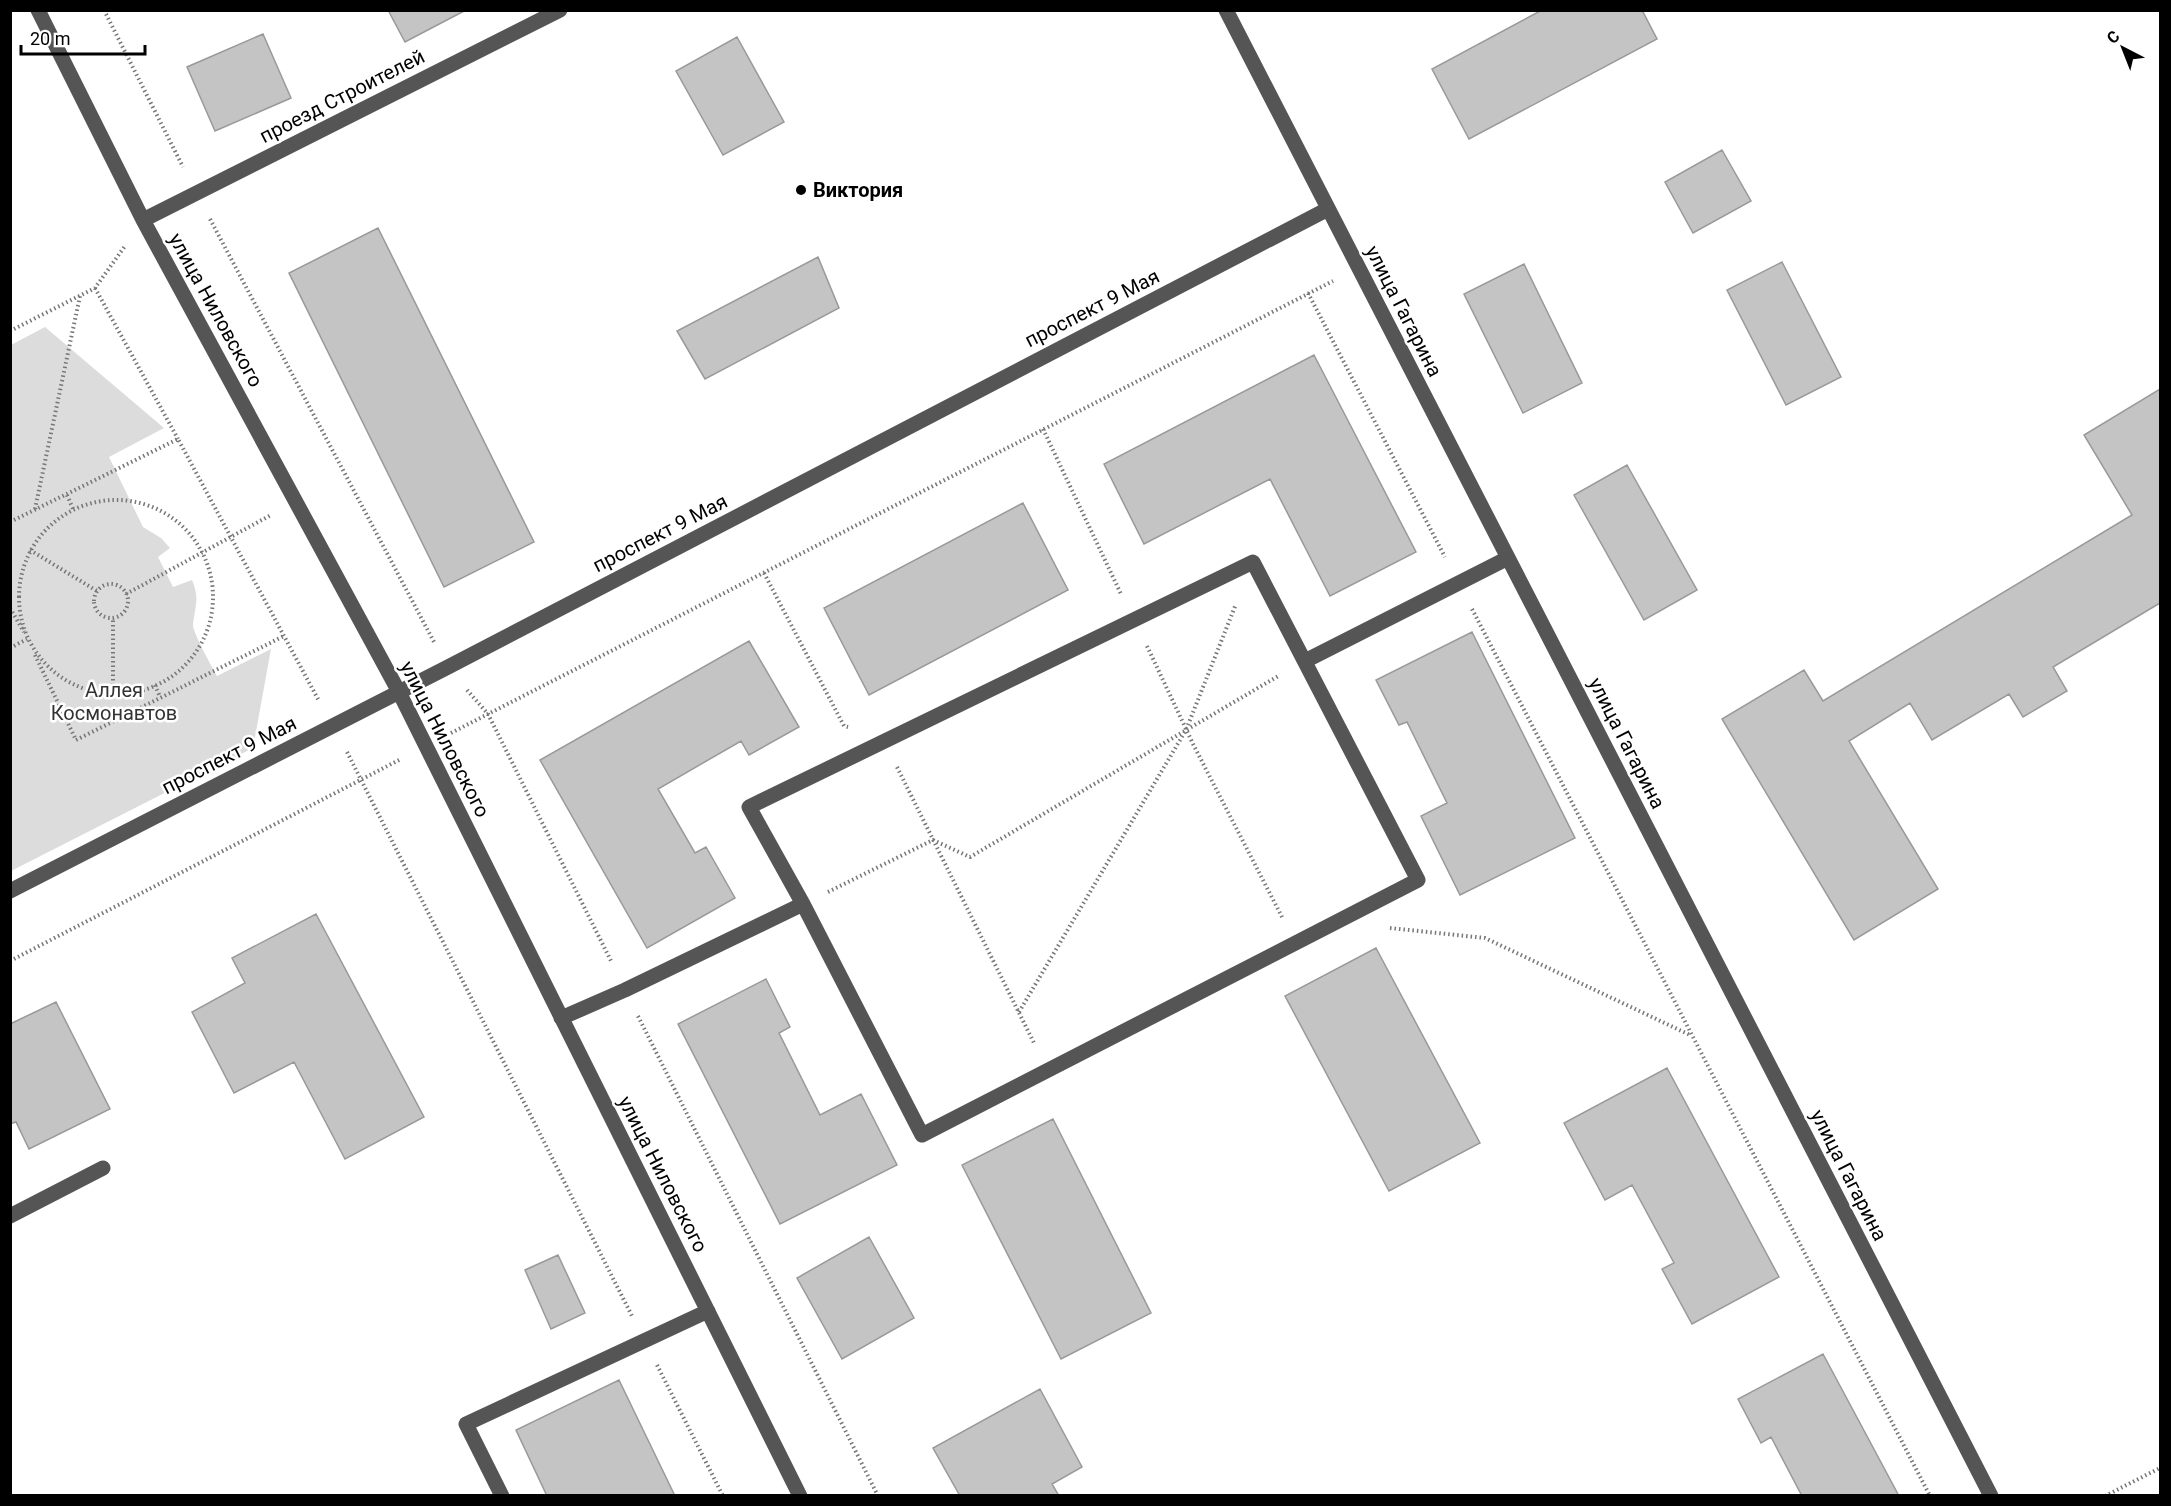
<svg xmlns="http://www.w3.org/2000/svg" width="2171" height="1506" font-family="Roboto,sans-serif">
<rect width="100%" height="100%" fill="#fff"/>
<path fill="#dcdcdc" d="M45,327l119,101 -55,29 34,70 18,11 9,10 -12,9 15,30 19,-7c8,19 3,26 1,45 0,8 19,42 24,51l54,-27 -18,99 -242,123v-526z"/>
<path fill="#c4c4c4" stroke="#999" stroke-width="1.5" d="M388,10h78l-61,32z
M1542,10h100l15,29 -188,100 -37,-70z
M263,34l28,64 -76,33 -28,-64z
M737,37l47,85 -61,33 -47,-84z
M1722,150l29,51 -58,32 -28,-51z
M378,228l156,314 -90,45 -155,-314z
M818,257l21,51 -134,71 -28,-48z
M1782,262l59,115 -55,28 -59,-115z
M1524,264l58,119 -59,30 -59,-119z
M1314,355l102,197 -86,44 -60,-117 -126,65 -40,-80z
M2160,389v214l-107,64 14,24 -44,26 -14,-23 -77,46 -22,-37 -61,38 89,148 -84,51 -132,-221 82,-49 19,31 309,-186 -48,-80z
M1627,465l70,125 -53,30 -70,-125z
M1023,503l45,87 -199,105 -45,-87z
M1472,632l103,206 -115,57 -39,-79 26,-13 -40,-81 -8,3 -23,-45z
M749,641l50,86 -50,28 -8,-14 -83,48 37,64 11,-6 29,51 -88,50 -107,-188z
M316,914l108,203 -79,42 -51,-97 -60,31 -42,-81 53,-29 -13,-25z
M1376,948l104,195 -91,48 -104,-195z
M766,979l24,48 -11,6 41,82 41,-21 36,71 -117,59 -102,-200z
M56,1002l54,107 -81,40 -13,-27 -6,2v-100z
M1667,1068l112,209 -87,47 -30,-55 12,-6 -42,-78 -27,15 -41,-77z
M1053,1119l98,194 -90,46 -99,-194z
M869,1237l45,81 -72,41 -45,-81z
M558,1255l27,58 -34,16 -26,-59z
M1823,1354l76,142h-97l-31,-59 -10,6 -23,-44z
M619,1380l56,116h-128l-31,-66z
M1040,1389l42,78 -30,17 7,12h-99l-27,-48z"/>
<g fill="none" stroke-linecap="round" stroke-linejoin="round">
<path stroke="#777" stroke-width="4" stroke-dasharray="1.5 3" stroke-linecap="butt" d="M104,10l79,157
M210,219l224,423
M95,288l83,151
M1308,293l137,264
M10,331l85,-43 30,-42
M1043,429l78,165
M67,495l6,14
M19 597a97 97 0 1 1 194 0a97 97 0 1 1-194 0Z
M35,509l45,-213
M10,522l168,-83 141,262
M30,550l67,41
M764,573l80,153 4,1
M94 601a17 17 0 1 1 34 0a17 17 0 1 1-34 0Z
M126,594l145,-79
M10,608l14,24
M1472,609l458,887
M1147,646l47,100 89,173
M10,648l17,-9
M35,655l41,85 208,-104
M155,685l5,12
M467,690l21,24 124,249
M113,694v-76
M451,733l882,-452
M347,752l285,564
M897,767l138,278
M828,892l105,-52 37,17 310,-182
M1390,928l95,10 205,97
M10,961l391,-202
M1019,1012l167,-282 50,-126
M638,1016l240,480
M657,1365l66,131
M2105,1496l55,-28"/>
<path stroke="#555" stroke-width="15" d="M38,10l105,210 256,472 401,804
M1226,10l765,1486
M143,220l417,-210
M1305,661l203,-103
M10,891l438,-224 880,-458
M561,1018l64,-28 178,-86 -54,-97 504,-245 165,318 -496,255 -119,-231
M10,1216l93,-48
M502,1496l-36,-72 242,-113"/>
</g>
<circle fill="#000" stroke="#fff" stroke-width="2" cx="801" cy="190" r="6"/>
<g text-anchor="middle" stroke-width="5" stroke-linejoin="round" paint-order="stroke">
<g font-size="20" fill="#000" stroke="#fff">
<text transform="translate(342 96) rotate(-27)" y="7">проезд Строителей</text>
<text transform="translate(1092 308) rotate(-27)" y="7">проспект 9 Мая</text>
<text transform="translate(216 310) rotate(61)" y="7">улица Ниловского</text>
<text transform="translate(1404 311) rotate(63)" y="7">улица Гагарина</text>
<text transform="translate(660 533) rotate(-27)" y="7">проспект 9 Мая</text>
<text transform="translate(445 739) rotate(63)" y="7">улица Ниловского</text>
<text transform="translate(1627 743) rotate(63)" y="7">улица Гагарина</text>
<text transform="translate(229 755) rotate(-27)" y="7">проспект 9 Мая</text>
<text transform="translate(663 1174) rotate(63)" y="7">улица Ниловского</text>
<text transform="translate(1849 1175) rotate(63)" y="7">улица Гагарина</text>
</g>
<g font-size="20" font-weight="bold" fill="#000" stroke="#fff" text-anchor="start">
<text x="813" y="197">Виктория</text>
</g>
<g font-size="20" fill="#333" stroke="#fff">
<text x="114" y="697">Аллея<tspan x="114" dy="23">Космонавтов</tspan></text>
</g>
</g>
<rect width="2171" height="1506" fill="none" stroke="#000000" stroke-width="24"/>
<g transform="translate(2123 48) rotate(318)" stroke="#ffffff" stroke-width="4.5" paint-order="stroke">
<path d="M0-4.5L10 22L0 15L-10 22Z" fill="#000000"/>
<text y="-9" font-size="16" font-weight="bold" text-anchor="middle" fill="#000000">С</text>
</g>
<path d="M21 45v9h124v-9" fill="none" stroke="#000000" stroke-width="3"/>
<text x="30" y="45" font-size="18" fill="#000000" stroke="#ffffff" stroke-width="4.5" paint-order="stroke">20 m</text>
</svg>
